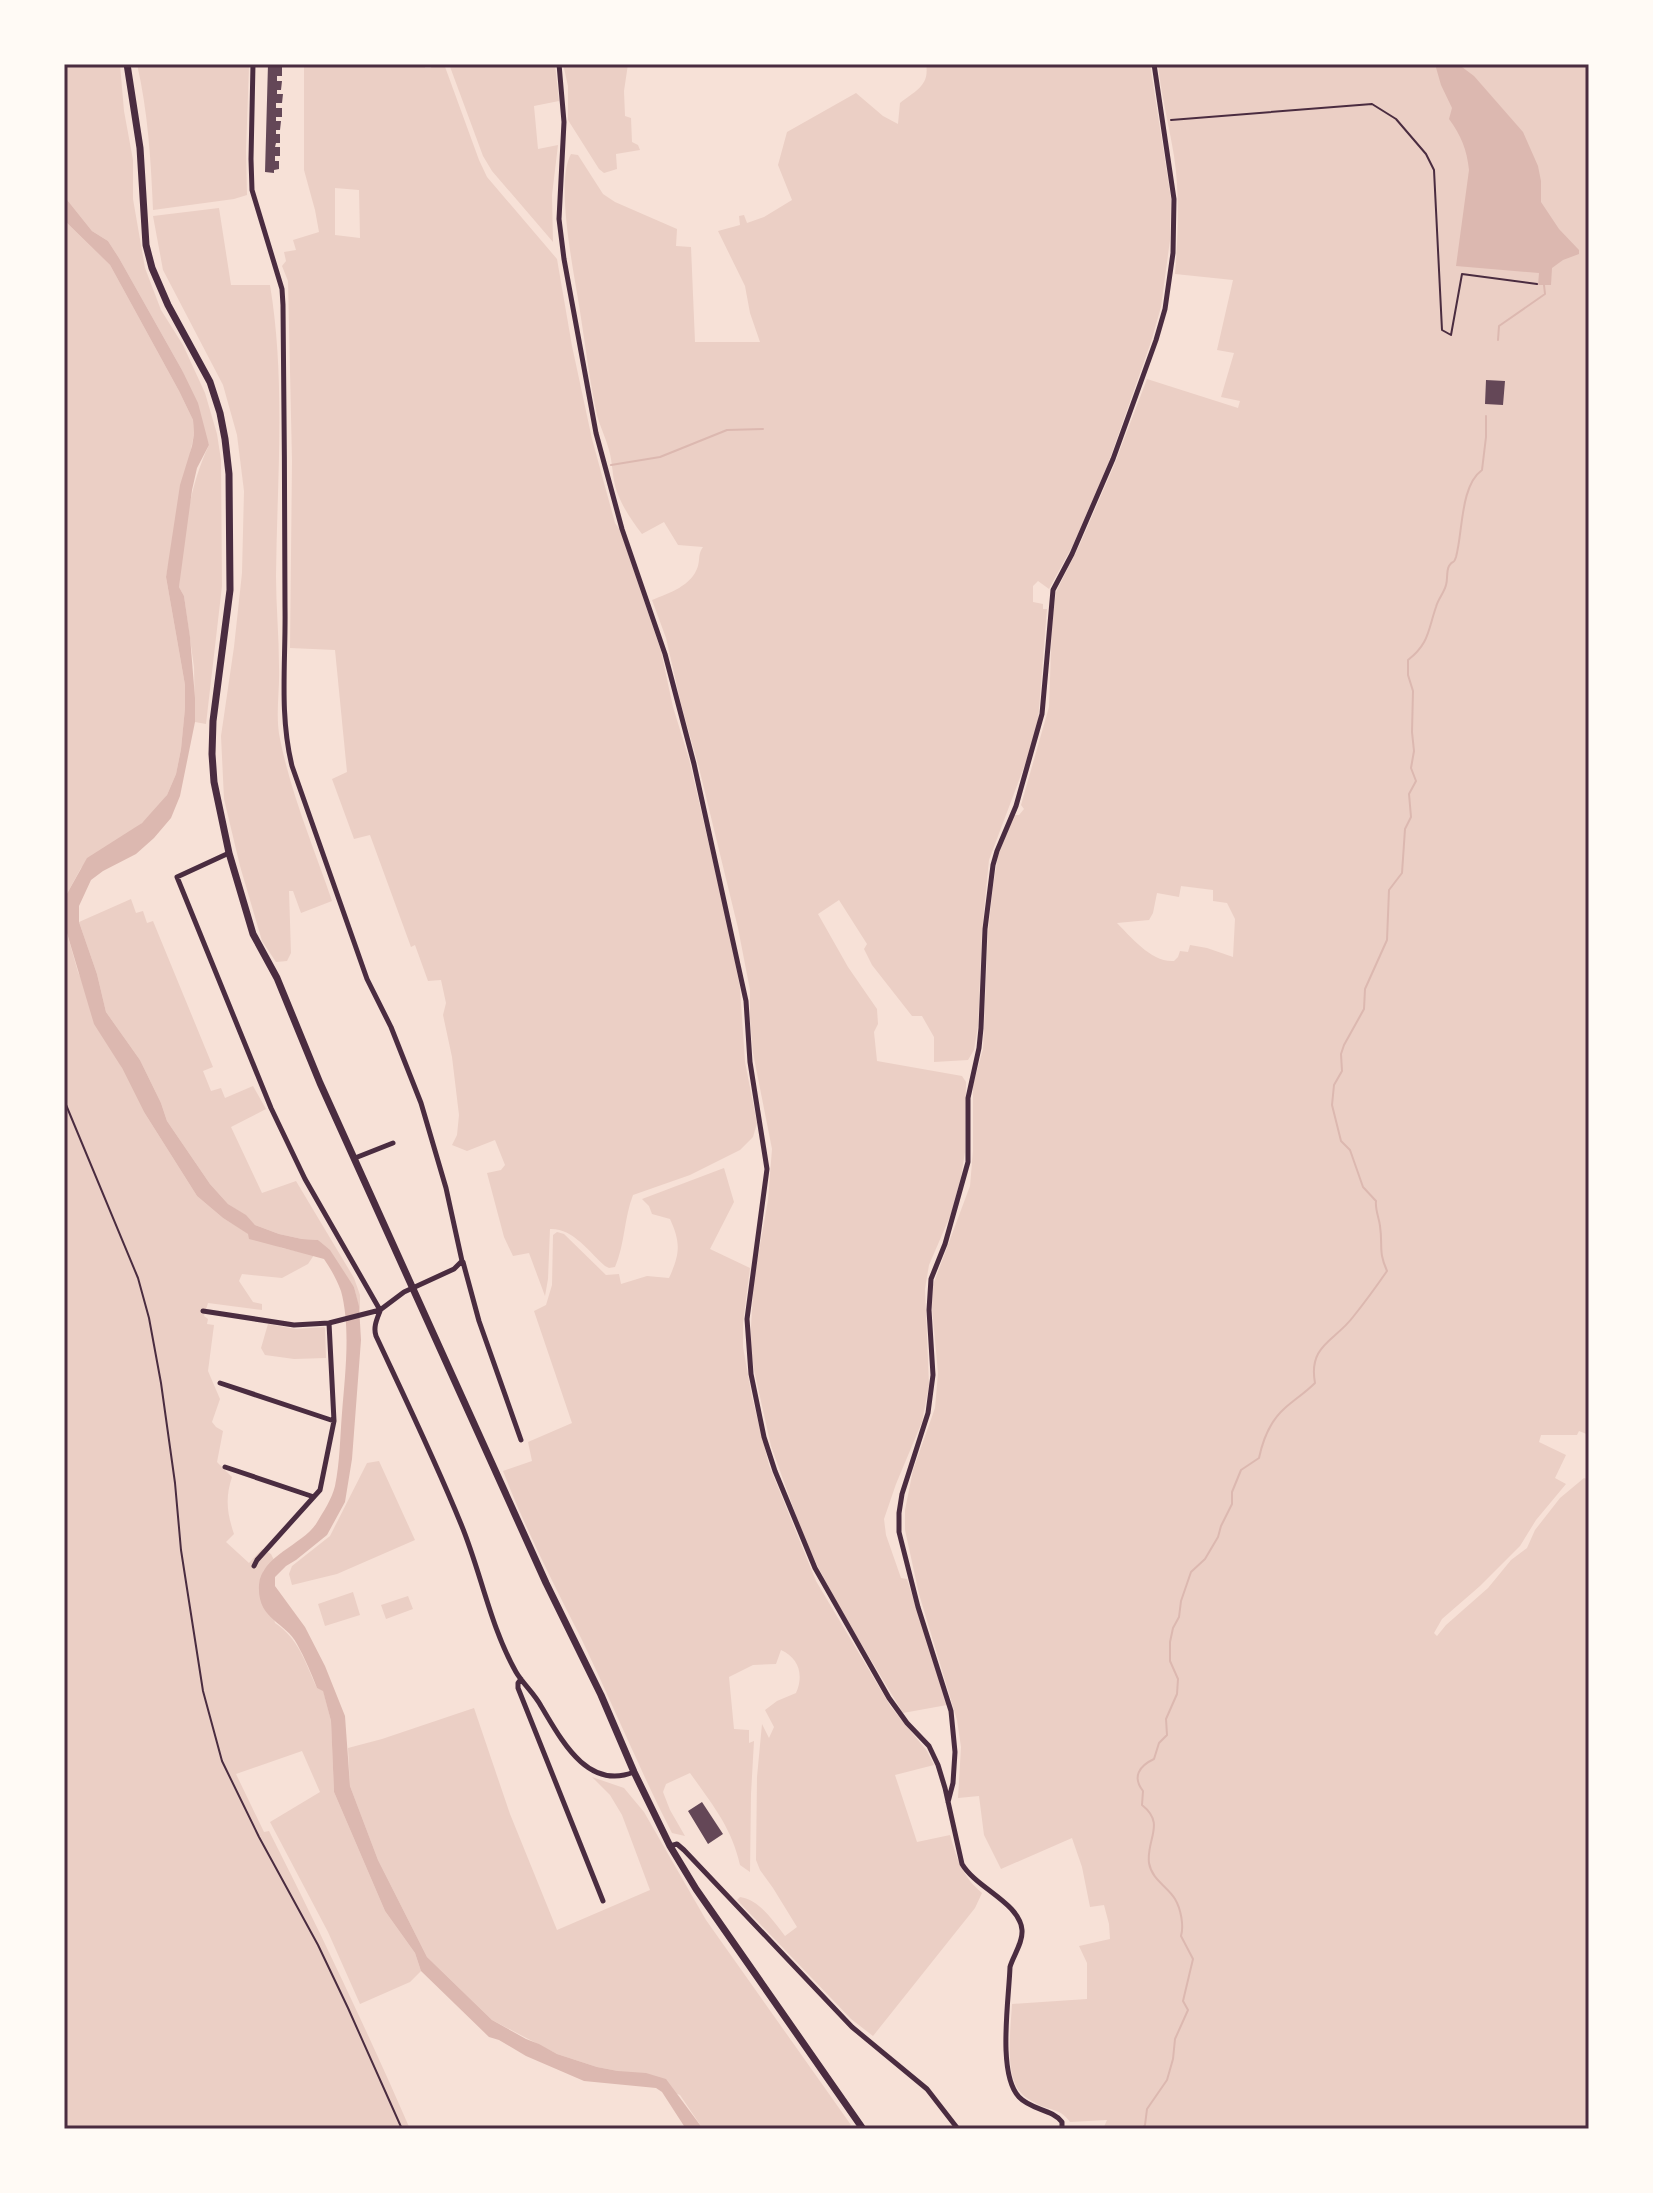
<svg xmlns="http://www.w3.org/2000/svg" width="1653" height="2193" font-family="Rubik,sans-serif">
<rect width="100%" height="100%" fill="#f7e1d7"/>
<path fill="#ebcfc5" fill-rule="evenodd" d="M64,64h56l4,47 9,49v39l12,69 16,42 22,35 22,48 12,41 4,26 1,126 -16,138 -11,-2 -1,-55 -10,-71 -5,-9c4,-48 9,-98 30,-142l-27,-75 -63,-112 -11,-17 -16,-10 -28,-35z
M137,64h99v3h13l-3,83 1,45 -13,4 -81,11c-2,-49 -5,-98 -16,-146z
M304,64h121v4h6l1,-4h12l35,96 8,17 70,82 15,87 20,93 23,84 5,7 41,121 12,56 16,52 40,171 11,58 5,74 12,61 -4,14 -13,13 -50,25 -57,20c-9,23 -8,49 -18,72l-6,1 -4,-2c-16,-14 -32,-38 -55,-37l-2,50 -3,17 -16,-43 -16,3 -9,-19 -17,-64 14,-3 4,-5 -10,-25 -28,11 -15,-6 5,-10 2,-20 -7,-58 -9,-42 3,-12 -5,-23 -13,1 -13,-36 -4,2 -41,-112 -16,4 -22,-60 15,-7 -12,-122 -45,-2 2,-187 -4,-180 -6,-15 4,-5 -2,-9 12,-2 -3,-10 26,-8 -4,-22 -11,-40zM335,188l24,2 1,48 -25,-3z
M449,64h106l4,37 -25,5 4,43 20,-4 -6,50 1,47 -61,-71 -9,-15z
M563,64h65l-4,27 1,25 6,2 1,24 6,3 2,5 -24,4 1,15 -13,4 -5,-4 -31,-49v-34z
M926,64h224l21,135 -1,41 -9,67 -10,35 -43,122 -35,81 -24,44 -11,-8 -5,5v16l10,2v5h4l-9,112 -8,30 -41,109 -7,71 -4,95 -4,24 -6,10 -34,2v-25l-12,-21h-10l-40,-51 -8,-16 3,-5 -28,-44 -21,14 30,53 29,42 1,15 -4,8 3,29 85,15 4,6 -1,70 -4,25 -10,37 -22,51 -4,24 4,96 -7,37 -26,62 -12,35 2,16 15,43 6,1 40,126 -44,8 -61,-101 -25,-47 -12,-25 -34,-94 -17,-76 -4,-28 4,-63 14,-79 4,-51 -19,-96 -3,-35v-28l-12,-62 -39,-160 -18,-64 -15,-66 -14,-38c17,-7 40,-14 46,-34 2,-8 0,-12 5,-19l-25,-2 -14,-23 -22,12c-10,-13 -19,-26 -25,-42 -5,-14 -4,-28 -8,-42 -3,-12 -9,-23 -12,-35 -7,-32 -11,-65 -16,-97 -5,-37 -27,-134 -10,-164l7,1 25,39 12,8 62,27 -1,17 15,1 4,95h65l-10,-29 -5,-27 -27,-55 22,-6 -1,-9 5,-1 3,8 17,-6 28,-17 -14,-35 9,-33 69,-39 27,23 15,8 2,-21c15,-12 30,-17 26,-39z
M1158,64h431v1371l-10,-4 -2,4h-36l-2,7 27,13 -11,23 11,6 -30,36 -16,26 -40,40 -38,33 -8,14 3,3 9,-11 42,-37 23,-28 16,-12 8,-18 25,-32 24,-20 5,2v649h-486l4,-9 -37,2c-10,-14 -19,-11 -33,-18 -5,-3 -13,-7 -16,-11 -17,-17 -10,-67 -9,-89l75,-5v-36l-8,-17 31,-7 -1,-15 -5,-19 -14,2 -8,-40 -10,-29 -71,31 -17,-34 -5,-39 -21,2 3,-51 -4,-27 -38,-126 -14,-64v-20l8,-40 22,-62 3,-35 -6,-65 1,-23 37,-99 3,-35v-66l10,-36 5,-116 5,-47 5,-30 16,-41h5l5,-6 -3,-4 28,-98 3,-84 4,-31 24,-48 33,-76 34,-89 91,29 2,-7 -19,-4 13,-44 -17,-3 16,-70 -58,-6c3,-39 5,-79 -1,-118 -5,-31 -13,-61 -16,-92zM1181,886l32,4v11l14,2 8,16 -2,38 -26,-9 -17,-3 -2,7 -8,-1 -2,6 -4,4c-22,2 -43,-24 -57,-38l32,-3 4,-7 4,-20 22,4z
M219,208l12,77h39c16,96 7,194 6,291 0,30 3,60 3,91 1,23 -4,49 1,72 11,55 34,109 52,162l-31,12 -8,-22h-4l2,62 -4,8 -11,1 -14,-21 -22,-75 -16,-67 -3,-63 13,-89 8,-74 2,-82 -7,-56 -14,-50 -60,-115 -10,-54z
M64,220l46,45 69,126 14,29 1,14 -28,143 19,108v23l-4,41 -5,25 -9,21 -10,14 -15,14 -61,45 -17,31z
M131,899l5,14 7,-2 4,12 6,-2 60,146 -10,4 8,20 10,-3 4,10 28,-12 13,23 -35,18 31,66 34,-12 58,97 6,17v17l-6,-25 -36,-47 -16,-1 -23,-5 -24,-9 -10,-10 -17,-11 -18,-20 -43,-63 -6,-18 -21,-43 -34,-48 -9,-38 -18,-52z
M64,923l14,49 44,96 22,44 53,84 26,22 26,16 33,14 32,7 -6,9 -26,14 -40,-4 -3,7 14,21 9,2v6l-54,-7 -4,13 4,3 -1,5 7,1 -6,46 12,28 -8,23 4,5 7,4 -6,31 15,15c-7,21 -5,36 2,57l-8,8 23,21 13,-14 9,5 3,6 -11,11 12,52c24,16 30,39 42,65l6,2 8,31 3,71 51,119 30,42 6,18 -11,11 -50,22 -32,-72 -58,-110 50,-30 -18,-41 -66,23 28,58 5,-1c50,98 97,197 141,298h-346z
M724,1168l10,34 -24,47 40,19 -7,55v24l9,50 17,68 47,116 75,126 36,44 7,14 -39,10 22,67 33,-7c7,24 12,41 32,58l-7,15 -102,128 -22,-17 -114,-119 3,-3c20,3 33,24 45,39l12,-9 -24,-39 -13,-18 -4,-10 1,-83 5,-53 7,14 5,-11 -9,-17 12,-9 19,-8c8,-18 3,-35 -15,-43l-5,14 -23,1 -24,12 5,52 15,1v13l5,-2 -3,53 -1,78 -10,-7c-8,-37 -28,-61 -50,-92l-24,11 -3,8 7,18 15,26 -13,-3c-33,-64 -60,-131 -91,-195 -28,-55 -56,-110 -78,-167l29,-10 -4,-19 44,-19 -38,-112 12,-6 6,-20 1,-50 4,-3 7,2 42,41 13,-1 2,10 26,-8 22,2c11,-24 12,-35 1,-59l-18,-5 -3,-8 -7,-7z
M268,1324l28,5 28,-2 1,1 1,30 -32,1 -29,-4 -4,-7z
M379,1461l36,79 -78,34 -45,11 -3,-11 3,-8 38,-30 37,-73z
M353,1592l7,23 -35,11 -7,-22z
M408,1596l5,13 -27,10 -5,-14z
M474,1708l36,106 47,116 93,-40 -28,-75 -12,-20 -18,-18 32,11 20,24 62,108 145,205 -7,4h-141l-23,-34 -62,-24 -21,-4 -40,-13 -65,-34 -65,-63 -49,-97 -28,-74 -2,-38 34,-9z"/>
<path fill="#dcb8b0" d="M1435,64h23l16,12 49,56 15,34 3,15v21l18,27 20,21v4l-16,6 -11,8 -1,17h-13l1,-12 -83,-7 13,-96c-2,-20 -8,-35 -20,-51l3,-11 -11,-23z
M64,196l28,35 16,10 11,17 63,112 16,33 11,42 -12,23 -5,22 -13,97 5,9 6,41 5,61v24l-15,74 -9,22 -17,20 -18,16 -33,17 -12,9 -12,26v16l18,52 9,38 34,48 21,43 6,18 43,63 18,20 18,11 9,10 24,9 23,5 16,1 12,10 24,37 5,19 2,34 -9,119 -7,43 -18,33 -31,25 -10,6 -11,11v9l30,41 20,39 20,50 5,70 28,74 49,97 65,63 34,19 13,5 18,10 40,13 21,4 28,2 20,6 37,50h-15l-4,-3 -22,-34 -6,-4 -72,-7 -58,-25 -27,-16 -10,-3 -68,-66 -6,-18 -30,-42 -51,-119 -3,-71 -8,-30 -6,-3c-6,-15 -12,-30 -20,-44 -12,-23 -40,-24 -38,-59 2,-29 43,-40 57,-61 7,-12 16,-25 19,-38 5,-24 5,-49 7,-73 3,-38 9,-85 -1,-122 -4,-11 -10,-22 -17,-32l-75,-20 -1,-5 -25,-16 -26,-22 -53,-84 -22,-44 -28,-44 -30,-101v-24l23,-41 55,-35 25,-28 9,-21 5,-25 4,-41v-23l-19,-108 14,-92 12,-39 2,-12 -1,-14 -14,-29 -69,-126 -46,-45z"/>
<g fill="none" stroke-linecap="round" stroke-linejoin="round">
<path stroke="#dcb8b0" stroke-width="2" d="M1587,252l2,-1
M1498,340l1,-14 46,-32 -1,-9
M611,465l49,-8 67,-27 36,-1
M1142,2129l3,-4 2,-16 20,-29 6,-21 2,-20 13,-29 -5,-9 10,-42 -12,-23c3,-10 0,-27 -6,-37 -8,-13 -23,-19 -26,-36 -3,-24 17,-39 -7,-58l1,-14c-11,-14 -4,-25 11,-32l5,-16 8,-8 -1,-16 11,-25 1,-15 -8,-18v-19l3,-14 6,-11 2,-16 10,-29 14,-13 13,-22 3,-11 11,-22v-12l9,-22 18,-12c4,-19 11,-37 26,-50 10,-9 20,-15 30,-25 -7,-38 20,-42 38,-66 12,-15 23,-30 34,-46 -9,-20 -4,-25 -7,-45 -1,-9 -5,-16 -4,-25l-13,-14 -13,-37 -9,-9 -9,-36 2,-20 8,-14 -1,-17 3,-9 20,-36 1,-20 22,-49 2,-50 13,-17 3,-44 6,-12 -2,-23 7,-13 -5,-13 3,-17 -2,-19 1,-41 -5,-16v-15c21,-16 20,-30 28,-53 2,-8 8,-14 10,-22 2,-6 0,-13 3,-19 5,-8 4,0 7,-9 7,-25 4,-71 26,-87l4,-33v-21"/>
</g>
<path fill="#644757" d="M268,64l14,2v10h-5v5h5l-1,9h-4v4h6l-1,9h-6v5h6v9h-6v4h5l-1,9h-4v4h4v9h-4l-1,4h5v9h-5v5h4v8l-5,1v3l-9,-1z
M1486,380l19,1 -2,24 -18,-1z
M702,1802l21,32 -15,10 -20,-33z"/>
<g fill="none" stroke-linecap="round" stroke-linejoin="round">
<path stroke="#4a2c40" stroke-width="2" d="M1171,120l201,-16 24,15 30,35 8,16 8,160 9,5 11,-61 75,10
M64,1100l74,178 11,40 12,65 14,100 6,67 22,141 19,70 37,76 59,108 30,63 54,121"/>
<path stroke="#4a2c40" stroke-width="5" d="M559,64l5,58 -5,97 5,40 32,174 26,96 43,125 29,110 52,237 4,61 17,107 -20,150 4,55 13,63 11,34 40,97 74,130 18,25 22,23 9,19 7,23 17,76c14,24 58,39 60,66 1,13 -9,26 -12,37 -1,32 -13,107 9,130 12,13 33,12 43,25v7
M229,853l-52,24 94,231 34,71 75,131
M355,1158l38,-15
M463,1262l16,59 42,119
M203,1311l91,14 35,-2 51,-13 24,-18 50,-23 8,-8 -16,-73 -25,-85 -30,-76 -24,-48 -75,-213c-13,-53 -6,-105 -7,-159 0,-101 -1,-201 -2,-302l-1,-16 -30,-99 -1,-31 2,-95
M380,1311c-3,8 -7,16 -4,25 29,62 59,124 85,188 20,48 29,102 55,148 7,12 18,21 25,34 20,33 46,85 93,66
M220,1383l114,38
M225,1467l89,30
M254,1566l3,-6 63,-70 14,-69 -5,-98
M521,1679l-3,4v5l85,213
M948,1802l5,-19 2,-31 -4,-41 -33,-104 -19,-75v-19l3,-19 26,-81 5,-38 -4,-65 2,-31 14,-35 23,-82v-64l11,-50 2,-20 4,-99 8,-64 4,-14 19,-45 26,-92 11,-124 19,-36 41,-95 43,-119 9,-31 8,-56 1,-54 -20,-135
M670,1846l7,-2 7,6 168,177 75,62 31,40"/>
<path stroke="#4a2c40" stroke-width="7" d="M127,64l13,84 6,97 6,23 16,37 42,77 10,31 5,26 4,35 1,116 -17,131 -1,33 2,28 15,71 24,81 24,44 43,105 226,500 55,112 33,77 36,74 26,43 167,240"/>
</g>
<rect width="1653" height="2193" fill="none" stroke="#fffaf5" stroke-width="132"/>
<rect x="66" y="66" width="1521" height="2061" fill="none" stroke="#4a2c40" stroke-width="3"/>
</svg>
